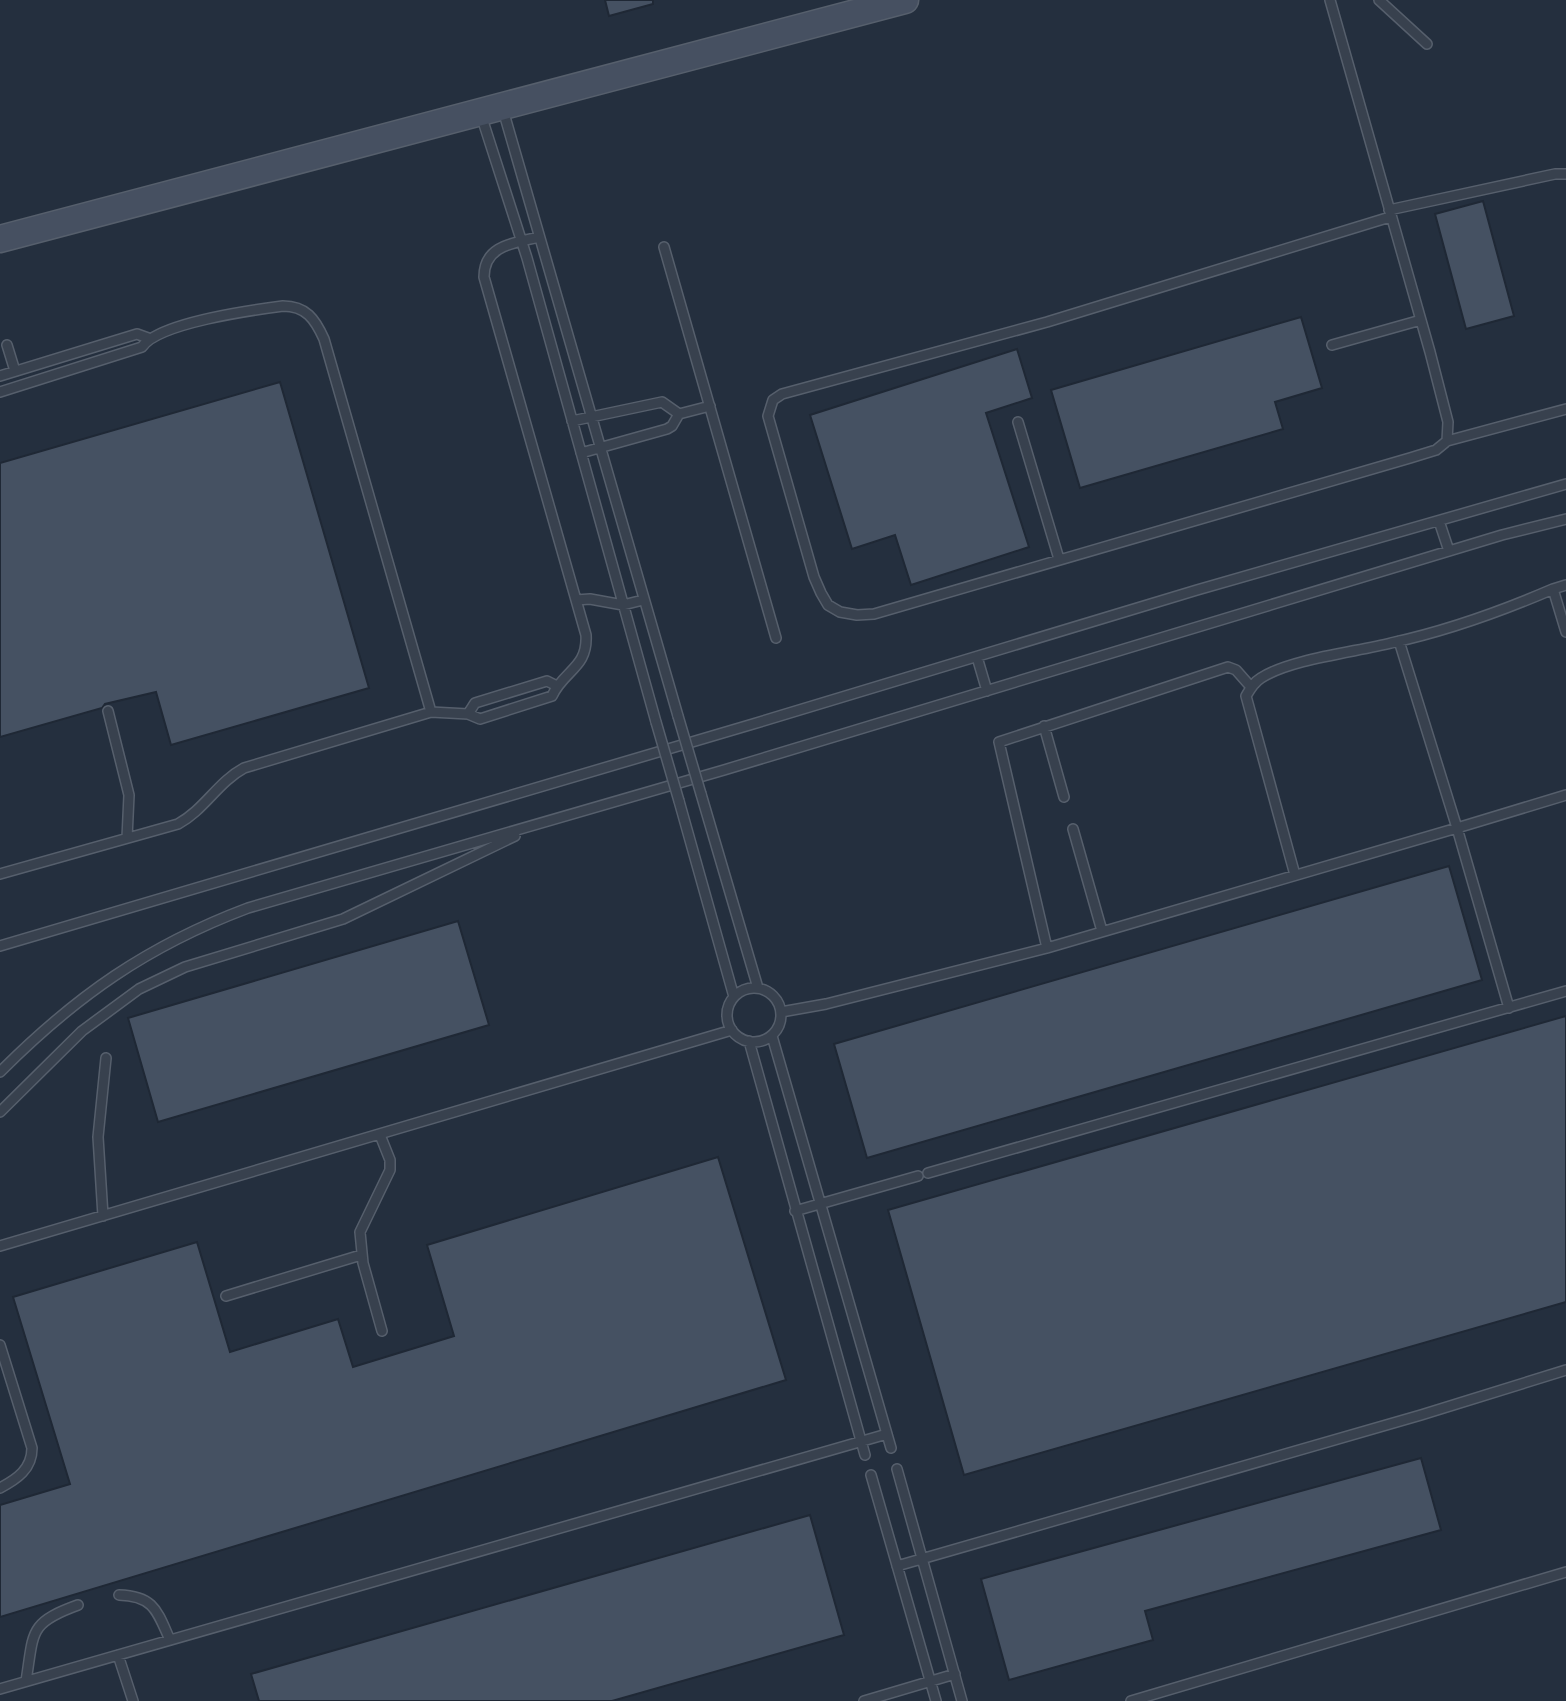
<svg xmlns="http://www.w3.org/2000/svg" width="1566" height="1701" font-family="Cabin,sans-serif">
<rect width="100%" height="100%" fill="#242f3e"/>
<path fill="#455162" stroke="#1f2835" stroke-width="2" d="M605,0h48v4l-44,12z
M1483,201l31,115 -48,13 -31,-115z
M1301,317l21,71 -47,14 8,27 -203,59 -29,-98z
M1017,349l15,49 -46,15 43,134 -118,38 -16,-50 -43,14 -42,-134z
M280,382l89,306 -198,57 -15,-53 -51,12 -3,4 -102,29v-274z
M1449,866l33,114 -615,178 -33,-114z
M458,921l31,104 -331,97 -30,-104z
M1566,1016v286l-602,173 -76,-265z
M718,1157l68,223 -786,237v-112l70,-21 -57,-187 184,-55 33,110 108,-33 15,48 101,-31 -27,-91z
M1421,1458l20,72 -296,81 8,29 -144,40 -28,-101z
M810,1515l34,120 -232,66h-353l-8,-27z"/>
<g fill="none" stroke-linecap="round" stroke-linejoin="round">
<g stroke="#565f6c" stroke-width="12">
<path id="lane" d="M1330,0l100,352 18,70 -1,19 -11,9 -26,8 -536,156 -17,1 -17,-3 -12,-7 -7,-12 -7,-16 -46,-161 5,-16 9,-6 265,-72 343,-105
M1379,0l48,44
M503,110l175,606
M481,115l46,143 129,464
M1389,210l166,-36h11
M664,247l112,391
M7,345l8,26
M1332,345l89,-25
M0,376l137,-42 11,4
M0,392l142,-45c16,-24 110,-37 141,-41 23,0 32,13 41,33l107,373
M572,421l90,-19 17,12
M1018,422l41,137
M1447,441l119,-32
M581,453l86,-24 5,-3 7,-12 31,-8
M1439,521l10,30
M1566,585l-13,4 13,43
M576,600l14,-1 33,6 20,-5
M1399,641l58,187 109,-33
M977,657l10,34
M108,711l21,84 -2,43
M468,714l7,-11 72,-22 10,5
M1044,726l20,71
M701,794l57,194
M679,801l55,196
M1073,829l29,102
M0,874l178,-50c26,-14 40,-42 66,-56l187,-56 37,2 12,5 72,-23c12,-26 36,-28 34,-61l-102,-358c0,-32 30,-34 55,-40
M1295,875l-49,-179c4,-7 8,-14 15,-18 29,-19 95,-26 130,-35 55,-12 111,-32 162,-54
M0,946l753,-222 444,-134 369,-106
M1047,948l-48,-206 229,-75 8,3 15,17
M727 1015a27 27 0 1 1 54 0a27 27 0 1 1-54 0Z
M781,1012l45,-8 221,-56 410,-120 52,180
M772,1036l119,412
M749,1041l116,414
M0,1072c76,-76 147,-126 248,-164l476,-138 778,-235 64,-16
M0,1112l82,-81 57,-42 46,-22 158,-48 172,-83
M380,1135l10,25v10l-30,62 3,31 19,68
M928,1173l638,-182
M795,1211l123,-35
M103,1216l-5,-79 8,-79
M0,1246l732,-216
M226,1296l135,-41
M0,1345l32,103c0,21 -15,31 -32,40
M897,1469l65,232
M871,1475l65,226
M897,1566l524,-151 145,-45
M119,1595c35,1 38,16 51,45
M118,1655l15,46
M26,1681c8,-49 2,-58 52,-76
M0,1689l887,-255
M864,1701l91,-27
M1131,1701l435,-129"/>
</g>
<g stroke="#565f6c" stroke-width="29">
<path id="secondary" d="M0,239l905,-239"/>
</g>
<use href="#lane" stroke="#38414e" stroke-width="9"/>
<use href="#secondary" stroke="#465061" stroke-width="26"/>
<g stroke="#565f6c" stroke-width="12" stroke-linecap="butt">
<path id="lane-bridge" d="M678,716l23,78
M656,722l23,79"/>
</g>
<use href="#lane-bridge" stroke="#38414e" stroke-width="9"/>
</g>
</svg>
